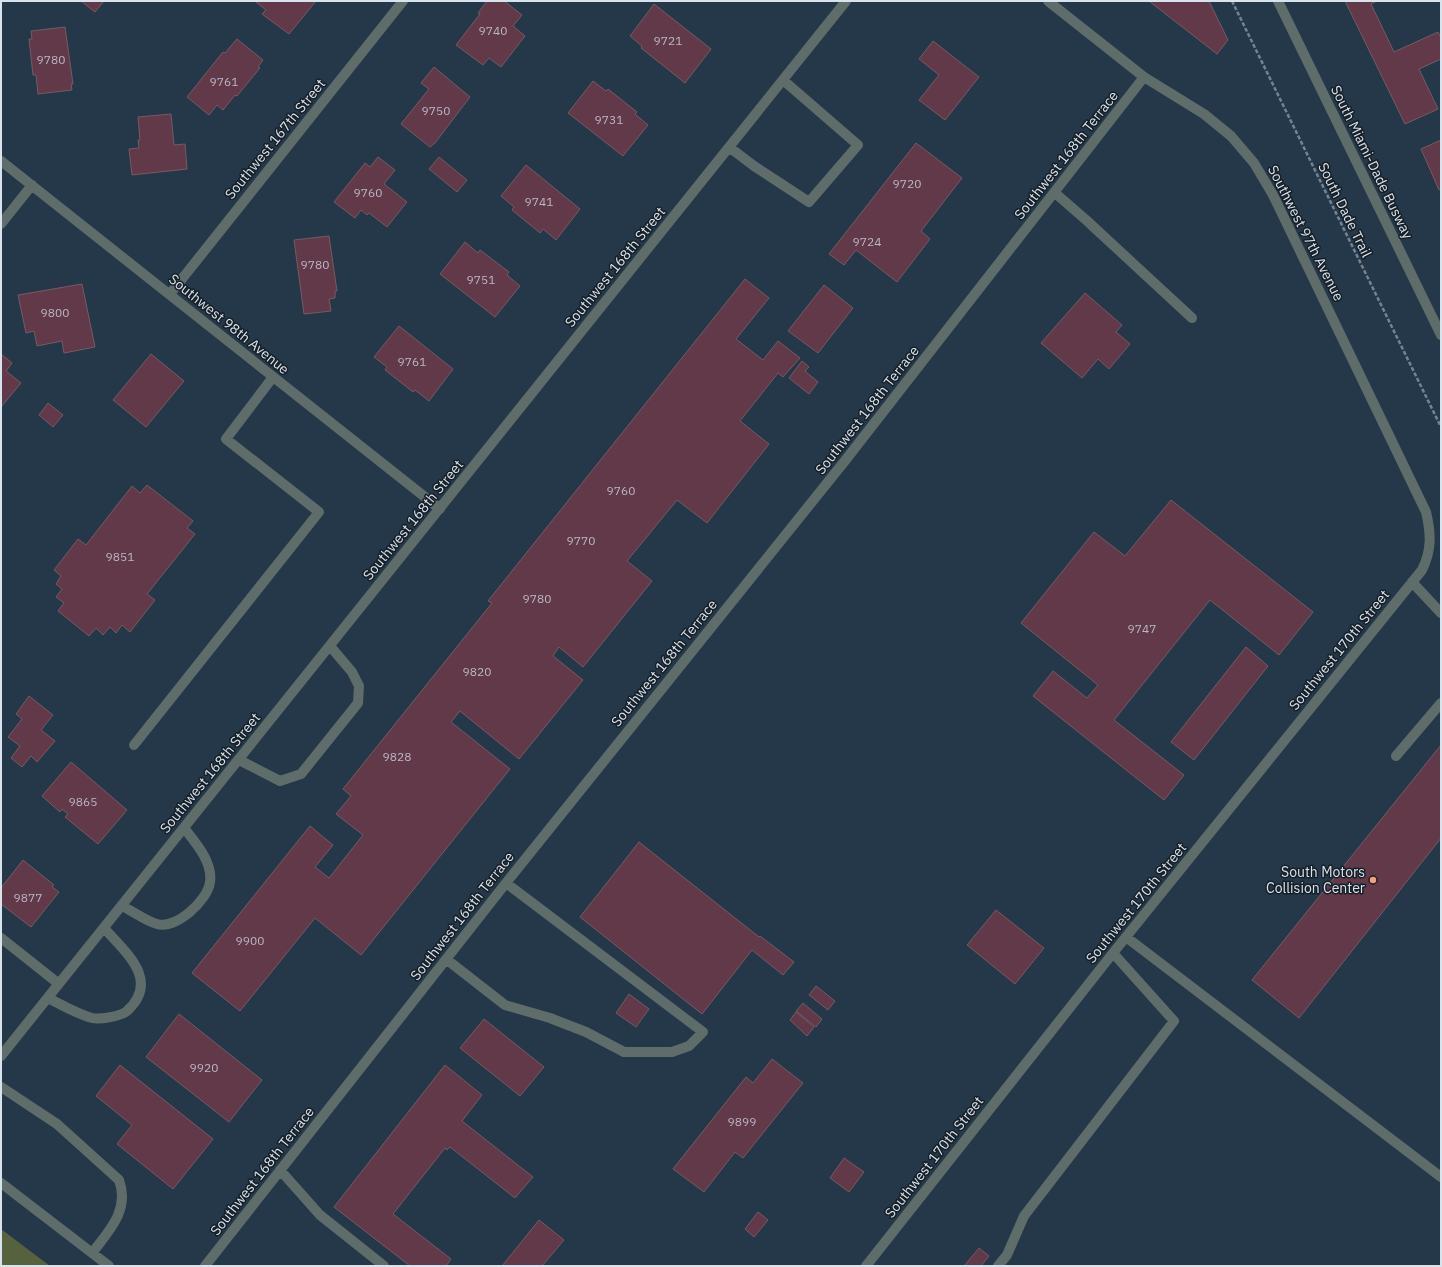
<svg xmlns="http://www.w3.org/2000/svg" width="1442" height="1267" font-family="'IBM Plex Sans',sans-serif">
<rect width="100%" height="100%" fill="#253849"/>
<path fill="#56623e" d="M1,1229l49,37h-49z"/>
<path fill="#623949" stroke="#765a63" d="M81,1h23l-9,11z
M257,1h59l-27,33 -27,-20 4,-4 -10,-8z
M487,1h17l18,14 -9,11 12,10 -24,31 -12,-9 -6,7 -27,-20 24,-31 -2,-1z
M1149,1h60l19,39 -11,14z
M1345,1h32l-6,3 23,48 44,-20 3,6v21l-22,10 19,40 -33,15z
M654,4l57,45 -26,34 -44,-35 1,-2 -12,-10z
M65,27l8,57h-2l1,6 -34,4 -2,-19h-3l-4,-36h3l-1,-8z
M237,39l26,21 -5,7 2,1 -23,28 -2,-1 -12,15 -6,-5 -8,10 -22,-18 36,-45 2,1z
M933,41l46,36 -34,43 -26,-20 20,-25 -20,-16z
M434,67l36,30 -35,46 -5,4 -29,-23 28,-35 -8,-6z
M593,81l13,10 2,-2 29,23 -2,2 13,11 -25,31 -55,-43z
M171,114l3,31 11,-1 2,25 -55,6 -3,-26 10,-1 -1,-8h2l-2,-23z
M1441,140v49l-2,1 -18,-41z
M916,143l46,35 -41,53 9,8 -33,43 -41,-32 -12,15 -15,-11z
M378,157l17,13 -11,14 23,18 -20,25 -18,-14 -2,2 -6,-5 -6,8 -21,-16 31,-39 5,4z
M439,157l28,23 -10,12 -28,-23z
M526,165l54,44 -24,31 -13,-11 -3,4 -28,-23 2,-3 -13,-11z
M329,236l8,55h-2v7l-6,1 2,12 -27,3 -10,-74z
M465,242l13,11 2,-3 29,22 -2,3 13,11 -25,31 -55,-43z
M745,279l24,19 -33,41 27,21 15,-19 22,17 -17,19 -5,-4 -38,48 29,23 -62,79 -30,-23 -50,61 25,20 -69,86 -24,-20 -6,9 30,24 -64,79 -59,-48 -9,11 59,47 -149,186 -46,-37 -75,93 -48,-38 118,-147 23,19 -18,22 14,11 34,-43 -27,-21 15,-18 -8,-7 149,-186 -4,-2z
M82,284l13,63 -31,6 -2,-12 -25,5 -3,-15 -8,2 -8,-38z
M824,285l29,23 -35,45 -30,-22z
M1085,293l37,32 -6,7 14,12 -21,25 -11,-10 -16,19 -41,-35z
M399,326l54,43 -24,32 -14,-11 -2,2 -28,-22 2,-3 -13,-10z
M1,354l11,9 -6,8 15,12 -20,24z
M151,354l33,27 -38,46 -33,-27z
M802,361l7,6 -4,4 13,11 -9,12 -20,-16z
M48,403l15,12 -10,12 -14,-12z
M147,485l46,36 -6,7 8,6 -48,60 8,6 -25,32 -8,-7 -6,8 -6,-6 -7,8 -7,-7 -7,8 -31,-25 6,-8 -8,-6 6,-8 -6,-5 5,-8 -7,-6 24,-31 8,6 46,-59 8,7z
M1171,500l142,112 -34,43 -69,-55 -96,120 70,55 -20,25 -131,-104 20,-25 34,27 11,-13 -77,-62 73,-91 31,24z
M1246,647l22,19 -74,94 -23,-18z
M29,696l24,19 -12,15 14,11 -18,21 -6,-6 -9,11 -11,-9 9,-12 -12,-9 14,-18 -6,-5z
M1441,745v93l-142,180 -47,-38z
M71,762l56,48 -29,34 -33,-27 3,-3 -6,-5 -2,3 -18,-16z
M639,842l120,95 1,-1 34,26 -11,13 -31,-25 -50,64 -122,-97z
M23,860l31,25 -2,2 7,5 -28,35 -30,-23v-16z
M996,910l48,38 -29,36 -48,-39z
M816,986l19,15 -7,9 -19,-15z
M629,994l20,15 -13,18 -20,-14z
M803,1003l19,16 -6,8 -20,-16z
M796,1012l18,15 -7,9 -17,-16z
M179,1014l83,66 -33,42 -83,-65z
M484,1019l60,48 -24,29 -60,-48z
M772,1059l31,24 -60,75 -8,-6 -31,40 -31,-23 73,-92 7,6z
M120,1065l93,74 -40,50 -56,-45 15,-19 -36,-29z
M445,1065l37,30 -20,26 71,56 -18,21 -65,-51 -3,3 -2,-2 -52,66 58,45 -5,7h-36l-76,-59z
M844,1158l20,14 -15,20 -19,-14z
M758,1212l10,8 -14,17 -9,-8z
M539,1220l25,20 -22,26h-40z
M979,1248l10,8 -8,10h-17z"/>
<g fill="none" stroke-linecap="round" stroke-linejoin="round">
<path stroke="#748392" stroke-width="2.5" stroke-dasharray="4 2" stroke-linecap="butt" d="M1232,1l209,426"/>
<path stroke="#5e6d6a" stroke-width="10" d="M1278,1l163,334
M729,147l25,19 55,36 49,-57 -75,-65
M1,161l439,348
M1055,193l30,26 107,99
M1,224l31,-39
M170,294l233,-293
M1412,582l29,31
M134,745l185,-233 -93,-73 47,-62
M1396,756l45,-53
M239,760l41,21 21,-7 57,-71 1,-17 -7,-14 -22,-26
M122,906c11,5 23,15 35,18 19,6 51,-24 53,-42 3,-20 -15,-40 -26,-54
M1126,937l315,240
M1,938l58,46
M446,959l59,46 45,13 36,14 38,20h48l17,-6 14,-14 -197,-149
M48,998c14,7 29,16 44,20 8,2 29,-2 35,-7 34,-31 -2,-59 -23,-83
M1,1056l845,-1055
M1,1087l56,37 62,56c11,30 -10,51 -27,73
M280,1170l40,45 64,51
M1,1183l108,83
M205,1266l301,-383 338,-421 300,-385
M866,1266l247,-313 309,-383c10,-20 9,-37 4,-58l-153,-317 -19,-32 -23,-27 -27,-22 -60,-37 -96,-76
M998,1266l9,-11 17,-39 150,-195 -61,-68"/>
</g>
<circle fill="#f1a17d" stroke="#161e26" stroke-width="1.5" cx="1373" cy="880" r="4"/>
<g text-anchor="middle" stroke-width="3" stroke-linejoin="round" paint-order="stroke">
<g font-size="12" fill="#bab8c5">
<text x="493" y="35">9740</text>
<text x="668" y="45">9721</text>
<text x="51" y="64">9780</text>
<text x="224" y="86">9761</text>
<text x="436" y="115">9750</text>
<text x="609" y="124">9731</text>
<text x="907" y="188">9720</text>
<text x="368" y="197">9760</text>
<text x="539" y="206">9741</text>
<text x="867" y="246">9724</text>
<text x="315" y="269">9780</text>
<text x="481" y="284">9751</text>
<text x="55" y="317">9800</text>
<text x="412" y="366">9761</text>
<text x="621" y="495">9760</text>
<text x="581" y="545">9770</text>
<text x="120" y="561">9851</text>
<text x="537" y="603">9780</text>
<text x="1142" y="633">9747</text>
<text x="477" y="676">9820</text>
<text x="397" y="761">9828</text>
<text x="83" y="806">9865</text>
<text x="28" y="902">9877</text>
<text x="250" y="945">9900</text>
<text x="204" y="1072">9920</text>
<text x="742" y="1126">9899</text>
</g>
<g font-size="14" fill="#d8e3ee" stroke="#161e26">
<text transform="translate(275 139) rotate(-51)" y="5">Southwest 167th Street</text>
<text transform="translate(1066 155) rotate(-52)" y="5">Southwest 168th Terrace</text>
<text transform="translate(1372 162) rotate(64)" y="5">South Miami-Dade Busway</text>
<text transform="translate(1345 210) rotate(64)" y="5">South Dade Trail</text>
<text transform="translate(1306 233) rotate(63)" y="5">Southwest 97th Avenue</text>
<text transform="translate(615 267) rotate(-51)" y="5">Southwest 168th Street</text>
<text transform="translate(229 324) rotate(39)" y="5">Southwest 98th Avenue</text>
<text transform="translate(867 410) rotate(-52)" y="5">Southwest 168th Terrace</text>
<text transform="translate(413 520) rotate(-51)" y="5">Southwest 168th Street</text>
<text transform="translate(1339 650) rotate(-51)" y="5">Southwest 170th Street</text>
<text transform="translate(664 663) rotate(-51)" y="5">Southwest 168th Terrace</text>
<text transform="translate(210 773) rotate(-51)" y="5">Southwest 168th Street</text>
<text transform="translate(1136 903) rotate(-51)" y="5">Southwest 170th Street</text>
<text transform="translate(462 916) rotate(-52)" y="5">Southwest 168th Terrace</text>
<text transform="translate(934 1157) rotate(-52)" y="5">Southwest 170th Street</text>
<text transform="translate(262 1171) rotate(-52)" y="5">Southwest 168th Terrace</text>
</g>
<g font-size="14" fill="#d8e3ee" stroke="#161e26" text-anchor="end">
<text x="1365" y="877">South Motors<tspan x="1365" dy="16">Collision Center</tspan></text>
</g>
</g>
<rect width="1442" height="1267" fill="none" stroke="#d8e3ee" stroke-width="4"/>
</svg>
